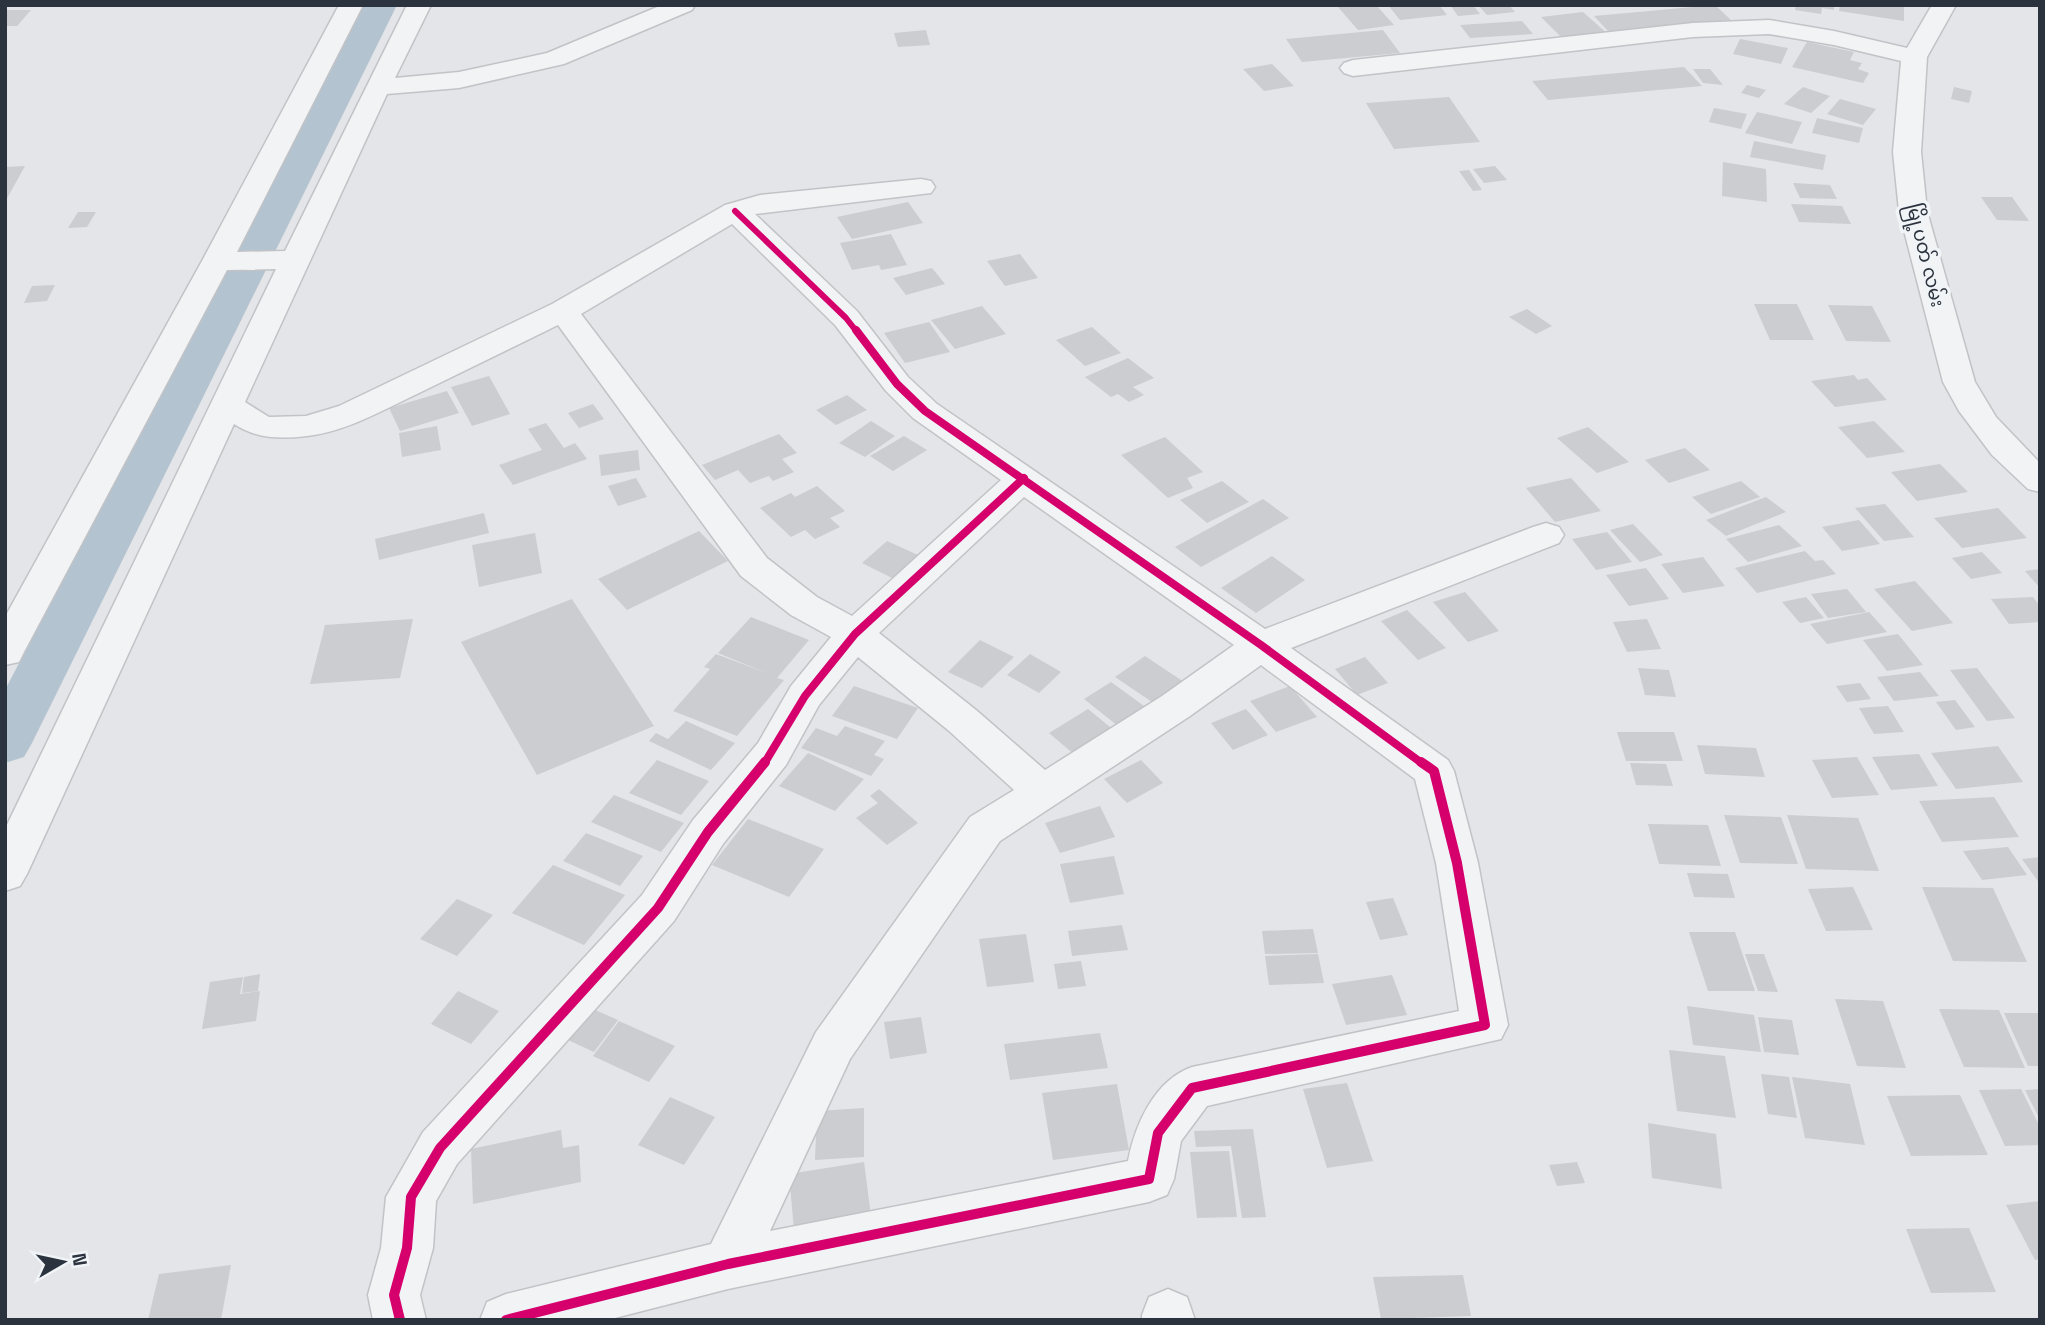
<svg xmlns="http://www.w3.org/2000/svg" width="2045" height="1325" font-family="'Space Grotesk','Noto Sans Myanmar',sans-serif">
<rect width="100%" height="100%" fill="#e3e5e8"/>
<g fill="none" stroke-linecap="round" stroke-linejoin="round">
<path fill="#b4c3d0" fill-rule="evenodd" d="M364,5h33l-365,738 -8,14 -19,6v-73z"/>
</g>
<path fill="#cbcdd0" d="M1354,5h22l18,20 -36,5 -20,-23z
M1388,5h51l8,10 -47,5z
M1450,5h23l7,9 -22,2z
M1478,5h31l6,7 -28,3z
M1715,5l16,15 -123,11 -14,-15z
M1796,5h38v5l-12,-2 -1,6 -26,-4z
M1840,5h64v16l-65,-10z
M5,10h26l-14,16h-12z
M1583,12l27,24 -44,6 -25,-25z
M1522,21l11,13 -63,4 -10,-13z
M926,30l4,15 -32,2 -4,-14z
M1383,30l17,23 -98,9 -16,-23z
M1740,39l48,9 -7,16 -48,-10z
M1807,42l47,10 -4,8 12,3 -4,6 11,4 -6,10 -71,-16z
M1272,64l22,22 -30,5 -21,-22z
M1684,67l18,19 -154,14 -16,-19z
M1693,69h17l13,16 -20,-2z
M1747,85l19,5 -7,8 -18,-5z
M1803,87l27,9 -19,17 -27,-9z
M1954,87l18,4 -3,12 -18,-4z
M1449,97l31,45 -86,7 -28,-46z
M1840,99l36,10 -13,16 -36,-11z
M1714,108l33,6 -6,15 -32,-7z
M1757,112l45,10 -10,22 -47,-11z
M1817,118l46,10 -4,15 -47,-10z
M1754,141l72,14 -3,15 -73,-13z
M1723,162l43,7 1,33 -45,-6z
M25,166l-20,36v-35z
M1495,166l12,14 -23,3 -11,-14z
M1469,170l13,20 -9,1 -14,-20z
M1793,183l37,2 7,14 -37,-1z
M1981,197h31l17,24 -32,-1z
M908,202l15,21 -71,16 -15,-22z
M1791,204l51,2 9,18 -52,-2z
M78,212h18l-9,15 -19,1z
M891,234l16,31 -26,5 -2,-5 -27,5 -12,-27z
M1020,254l18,24 -33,8 -18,-25z
M932,268l13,16 -39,11 -13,-17z
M55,285l-8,16 -23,2 8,-17z
M1754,304h43l17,36h-44z
M1828,305l44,1 19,36 -45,-1z
M982,306l24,28 -51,15 -24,-29z
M1527,309l25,17 -16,8 -27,-17z
M929,322l21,30 -45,11 -21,-30z
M1092,327l29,26 -36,13 -29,-26z
M1128,358l26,20 -21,9 11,8 -15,7 -11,-8 -7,3 -26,-20z
M1854,375l4,5 9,-2 20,22 -52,7 -24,-26z
M489,376l21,38 -38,12 -21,-39z
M447,391l12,22 -59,18 -11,-23z
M847,395l20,15 -31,15 -20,-15z
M593,404l11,15 -25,9 -11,-15z
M871,421l24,15 -30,21 -26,-14z
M1874,421l31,31 -38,6 -29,-31z
M546,423l18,25 11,-5 12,16 -74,26 -14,-20 43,-15 -14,-21z
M437,426l4,24 -39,7 -3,-24z
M1588,427l41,35 -32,11 -40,-35z
M779,434l18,19 -15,6 12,13 -21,9 -4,-5 -19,7 -12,-13 -23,10 -13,-15z
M904,436l23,14 -34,21 -23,-15z
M1165,437l38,35 -16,6 6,10 -25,10 -47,-43z
M1685,448l25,22 -41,13 -24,-23z
M638,450l2,20 -39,6 -2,-21z
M1940,464l28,28 -51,9 -26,-29z
M636,478l11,19 -29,9 -10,-20z
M1571,478l30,33 -46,11 -29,-34z
M1222,481l27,21 -42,21 -27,-23z
M1741,481l19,16 -49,17 -19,-17z
M817,486l28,25 -15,7 10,9 -25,12 -10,-9 -14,7 -31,-29 31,-15 4,4z
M1766,497l20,15 -60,24 -20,-16z
M1263,499l26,19 -88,49 -26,-20z
M1885,504l29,33 -30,4 -29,-33z
M1998,508l29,30 -65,10 -28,-30z
M484,513l5,20 -110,27 -4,-21z
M1859,520l21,24 -38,7 -20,-24z
M1633,524l30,31 -23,7 -30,-32z
M1779,525l23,21 -54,16 -22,-23z
M699,531l29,30 -101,49 -29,-31z
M1607,532l25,30 -36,8 -24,-31z
M535,533l7,40 -63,14 -7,-42z
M887,541l31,14 -26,23 -30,-15z
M1805,551l10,10 8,-1 13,14 -79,19 -22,-25z
M1982,552l20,21 -31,6 -19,-21z
M1272,556l33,24 -49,33 -35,-25z
M1703,557l22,29 -42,7 -22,-29z
M1646,568l23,31 -40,7 -23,-31z
M2040,569v19l-15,-17z
M1915,581l38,42 -41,8 -38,-42z
M1847,589l19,23 -38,6 -17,-24z
M1465,592l34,39 -31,11 -35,-40z
M1806,597l18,21 -24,5 -18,-21z
M2033,597l7,9v16l-31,2 -18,-25z
M572,599l82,127 -117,49 -76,-133z
M1407,610l39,38 -28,12 -37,-39z
M1869,612l18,20 -60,12 -17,-20z
M751,617l58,23 -32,38 7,2 -47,56 -64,-25 37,-42 -6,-2 12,-13 53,20 -51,-21z
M413,619l-13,59 -90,6 15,-59z
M1647,619l14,30 -34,3 -14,-30z
M1898,634l25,31 -36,6 -24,-31z
M980,640l34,17 -32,31 -34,-16z
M1030,654l31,18 -22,21 -32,-18z
M1145,656l39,26 -29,22 -40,-27z
M1365,657l23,26 -31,12 -22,-26z
M1638,668l31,2 7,27 -31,-2z
M1977,668l38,50 -28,3 -37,-51z
M1920,672l19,24 -45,5 -17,-24z
M1111,682l40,29 -28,19 -39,-31z
M1860,683l11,16 -24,3 -11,-16z
M854,686l64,22 -21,31 -65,-23z
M1290,686l27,31 -41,15 -26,-31z
M1955,700l20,27 -19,3 -20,-28z
M1888,706l16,26 -30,2 -15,-26z
M1088,709l27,22 -39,25 -27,-23z
M1246,709l22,26 -35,15 -22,-27z
M686,721l49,22 -24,27 -62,-29 7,-8 12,6z
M845,726l40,15 -11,14 10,4 -13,17 -70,-28 15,-20 21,8z
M1617,732h57l9,29h-57z
M1697,745l59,3 9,29 -60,-3z
M1998,746l25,36 -67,7 -25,-36z
M808,753l56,26 -29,32 -56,-25z
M1919,754l19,32 -47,4 -19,-33z
M1857,757l22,38 -47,3 -20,-38z
M657,760l52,21 -28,34 -52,-22z
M1141,760l22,23 -36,20 -23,-24z
M1630,763l36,1 7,22 -37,-1z
M879,789l39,34 -31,22 -31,-27 22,-15 -8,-7z
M614,795l70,28 -23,29 -70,-30z
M1994,797l25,40 -77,5 -23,-41z
M1100,806l15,31 -55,16 -15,-30z
M1724,815l57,2 17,47 -58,-1z
M1787,815l71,3 21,53 -73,-2z
M748,819l76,30 -35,48 -77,-32z
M1648,824l60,1 13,41 -62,-2z
M586,833l57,23 -23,30 -57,-25z
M2008,847l19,28 -45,5 -19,-29z
M1114,856l10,38 -54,9 -10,-39z
M2040,857v27l-18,-25z
M553,865l72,30 -41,50 -72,-32z
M1687,873l41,1 7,24 -41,-1z
M1853,887l20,43 -47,1 -18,-42z
M1922,887l71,1 34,74 -74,-1z
M1393,898l15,37 -28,5 -14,-38z
M457,899l36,16 -36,41 -37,-17z
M1122,925l6,25 -56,6 -4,-25z
M1313,929l5,24 -53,1 -3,-23z
M1689,932h46l20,59h-47z
M1026,934l8,48 -47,5 -8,-48z
M1318,954l6,29 -55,2 -4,-29z
M1745,954h19l14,38 -20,-1z
M1081,961l5,25 -28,3 -4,-25z
M260,974l-2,17 -16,2 2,-16z
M1392,975l15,40 -61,10 -14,-41z
M243,977l-3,17 20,-3 -4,30 -54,8 8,-47z
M458,991l41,20 -28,33 -40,-20z
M1835,999l48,2 23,67 -49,-2z
M1687,1006l67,9 7,37 -68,-7z
M593,1009l25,11 -24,32 -26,-12z
M1939,1009l60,1 26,58 -61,-1z
M2004,1013h36v53h-12z
M921,1017l6,36 -37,6 -6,-37z
M1758,1017l34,3 7,35 -35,-3z
M619,1021l56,25 -26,36 -56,-26z
M1100,1033l8,35 -98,12 -6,-36z
M1669,1050l56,6 11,62 -59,-7z
M1761,1074l28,3 8,41 -29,-4z
M1792,1077l58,7 15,61 -60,-7z
M1347,1083l26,78 -46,7 -24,-79z
M1117,1084l12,66 -76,10 -11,-67z
M2021,1089l19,38v18l-35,1 -26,-56z
M2040,1089v31l-15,-30z
M1960,1095l28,60 -77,1 -24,-60z
M670,1097l45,20 -31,48 -46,-20z
M864,1108v49l-49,3 2,-49z
M1648,1123l68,11 6,55 -70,-11z
M1253,1129l13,88 -24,1 -11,-72 -35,1 -2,-16z
M561,1130l2,18 16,-3 2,37 -108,22 -2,-55z
M1229,1151l8,66 -40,1 -7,-66z
M864,1162l7,54 -77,14 -5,-56z
M1577,1162l8,21 -28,3 -8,-21z
M2040,1201v58l-5,1 -29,-55z
M1969,1228l27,64 -65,1 -25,-64z
M231,1265l-10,55h-73l11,-46z
M1463,1275l8,41 -90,3 -8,-42z"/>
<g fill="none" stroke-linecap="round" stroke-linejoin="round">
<g stroke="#c1c3c6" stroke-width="3">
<path id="minor" d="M339,5h24l-126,247 48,-1 122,-246h24l-36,73 64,-6 88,-19 115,-48h33l-3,5 -128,54 -105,24 -72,6 -142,308 24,15 37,-1 33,-10 213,-102 173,-99 35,-10 161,-16 10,2 4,6 -4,6 -176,21 102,97 51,66 29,27 328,225 268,-102 13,-4 13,4 5,8 -5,8 -268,105 157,112 6,11 24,92 30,162 -7,14 -294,67 -26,35 -7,38 -7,16 -18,7 -421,87 -121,31h-127l7,-18 19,-8 205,-50 105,-212 154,-215 44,-27 -66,-60 -90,-73 -39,48 -33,60 -63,79 -49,77 -217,243 -21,37 -3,47 -13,47 6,25h-53l-5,-25 13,-47 5,-51 37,-65 219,-237 51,-75 65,-77 33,-57 40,-49 -40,-22 -50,-39 -183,-251c-47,23 -94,46 -141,69 -34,16 -72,38 -110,42 -27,3 -50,3 -73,-12l-207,450 -7,12 -15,5v-62l271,-560 -49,1 -203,382 -5,10 -14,3v-48l197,-356zM732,224l103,101 51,66 27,27 88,62 -149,136 -35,-19 -50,-39 -186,-244zM1024,497l210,148 -72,51 -117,74 -69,-60 -97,-77zM1261,665l154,114 21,84 23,148 -267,56c-37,13 -57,57 -64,94l-358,70 80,-172 150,-218 190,-125z
M1932,5h24l-29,52 -6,95 6,59 48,171 21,35 44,46v29l-12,-3 -36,-34 -33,-44 -16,-29 -44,-171 -6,-59 8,-91 -67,-16 -65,-11 -76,3 -340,39 -9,-3 -4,-5 4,-5 9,-3 340,-37 76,-3 65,11 73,17z
M1168,1289l19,8 8,23h-53v-5l7,-18z"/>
</g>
<use href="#minor" fill="#f2f3f5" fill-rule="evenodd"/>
<g stroke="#f1f4f6" stroke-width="10">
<path id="cycleway-far2" d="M735,211l111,107 11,14"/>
</g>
<g stroke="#f1f4f6" stroke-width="12">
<path id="cycleway-far1" d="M856,330l41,54 28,27 336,234 162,119
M764,764l41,-68 50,-62 169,-156"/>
</g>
<g stroke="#f1f4f6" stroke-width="15">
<path id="cycleway" d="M400,1320l-6,-25 13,-47 4,-51 29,-49 218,-240 50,-76 57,-70
M506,1320l222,-56 421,-85 9,-46 34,-45 293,-63 -28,-162 -23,-92 -13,-9"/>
</g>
<use href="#cycleway-far2" stroke="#d6006c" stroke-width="6"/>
<use href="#cycleway-far1" stroke="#d6006c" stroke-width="8"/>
<use href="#cycleway" stroke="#d6006c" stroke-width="10"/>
</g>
<g text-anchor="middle" stroke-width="7" stroke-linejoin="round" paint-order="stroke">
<g font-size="19" fill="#2b333f" stroke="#f1f4f6">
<text transform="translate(1926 255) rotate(76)" y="7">မြို့ပတ် လမ်း</text>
</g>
</g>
<rect width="2045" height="1325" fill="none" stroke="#2b333f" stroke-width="14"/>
<g transform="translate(63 1262) rotate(81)" stroke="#f1f4f6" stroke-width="5" paint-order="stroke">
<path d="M0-5L12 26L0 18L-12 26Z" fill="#2b333f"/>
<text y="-10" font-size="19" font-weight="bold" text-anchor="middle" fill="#2b333f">N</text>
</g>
</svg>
